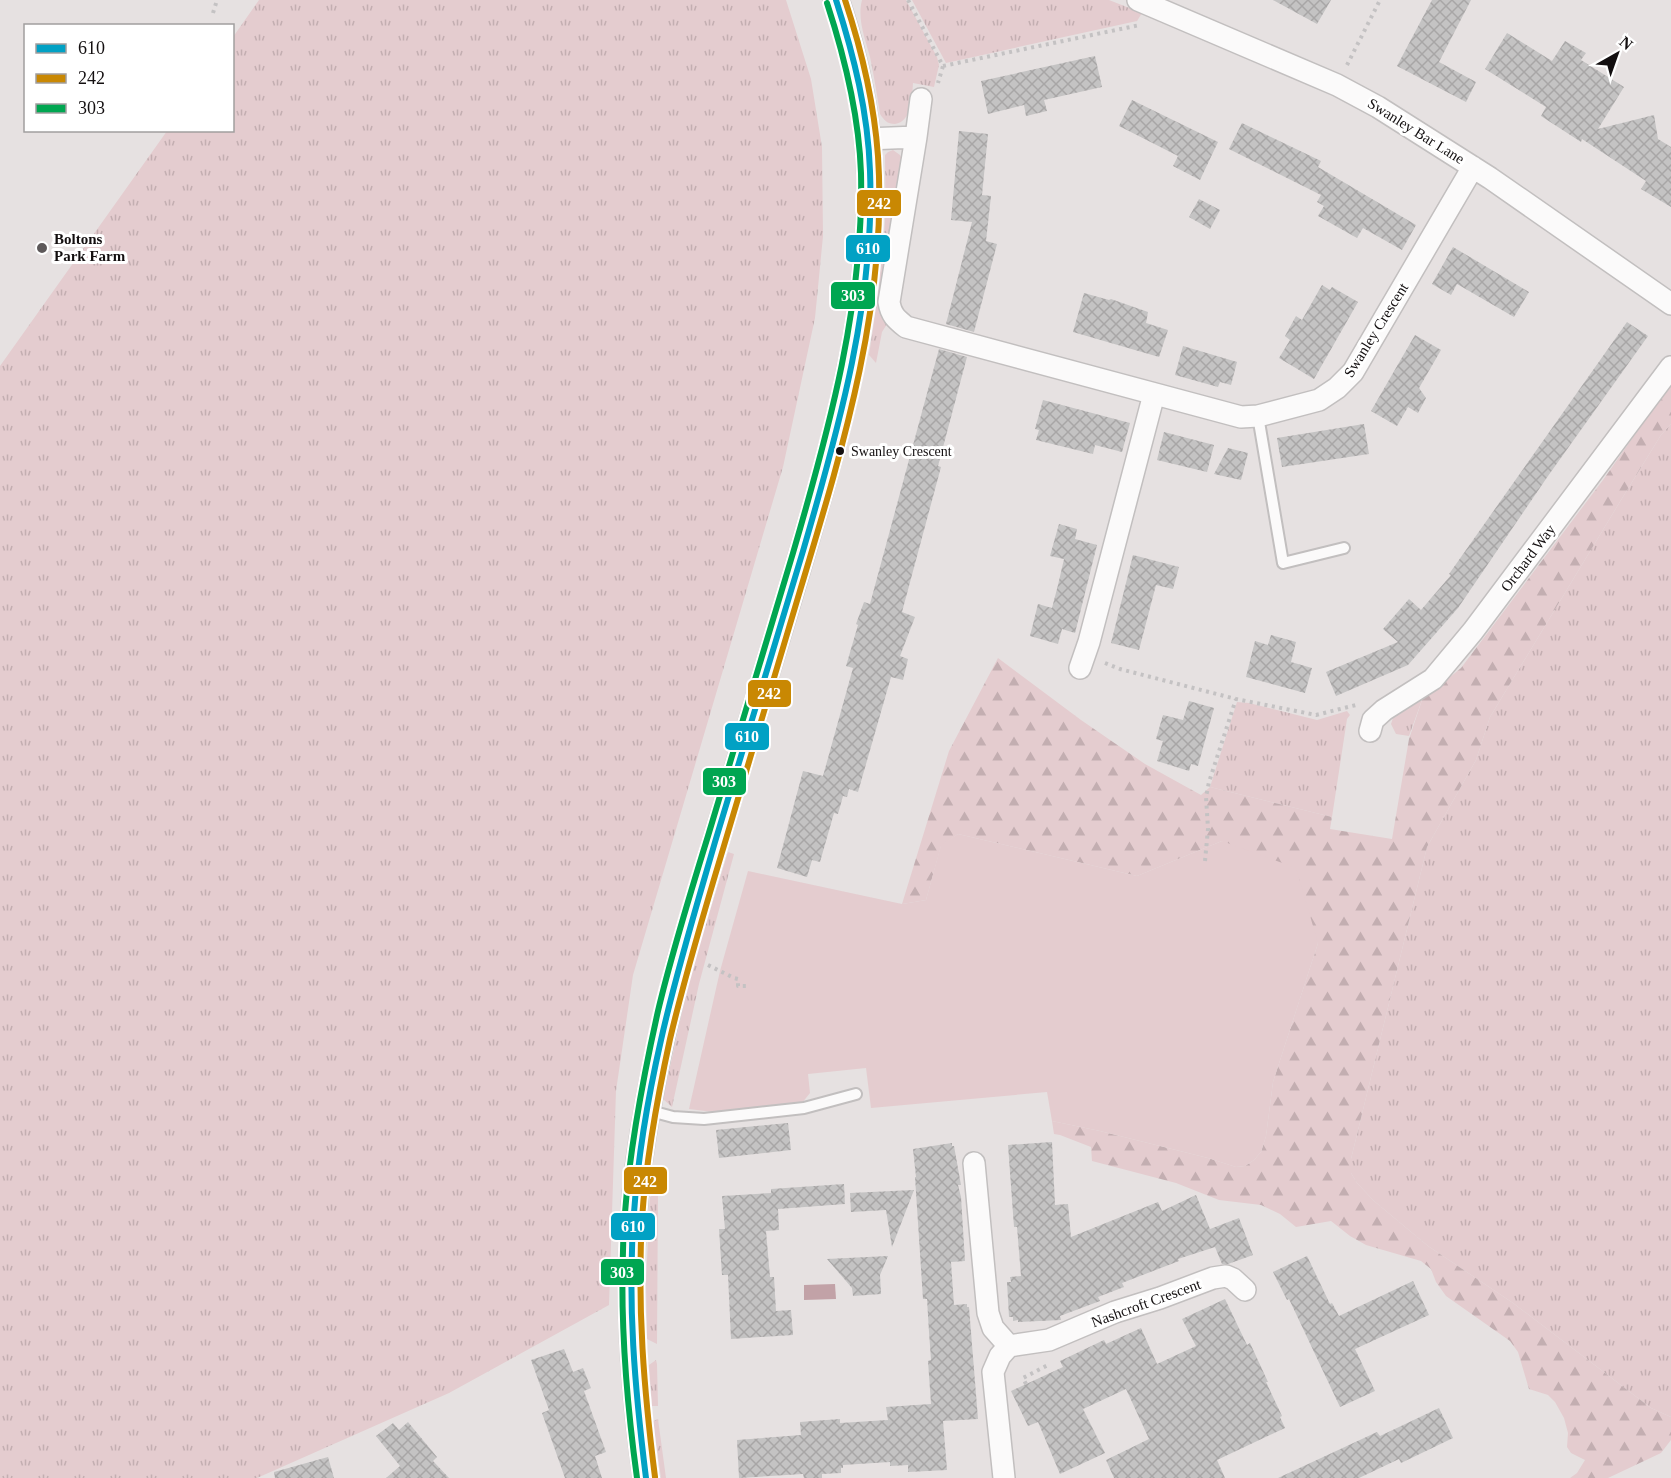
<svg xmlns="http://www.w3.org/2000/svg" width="1671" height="1478" font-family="Georgia,serif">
<defs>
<pattern id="grass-tufts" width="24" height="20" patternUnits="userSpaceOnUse" patternTransform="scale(1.5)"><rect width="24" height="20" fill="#e4cccf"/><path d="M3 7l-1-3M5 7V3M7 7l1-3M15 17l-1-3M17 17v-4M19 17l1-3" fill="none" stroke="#c3aeb1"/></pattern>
<pattern id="forest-firs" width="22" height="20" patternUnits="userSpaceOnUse" patternTransform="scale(1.5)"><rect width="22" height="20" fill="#e4cccf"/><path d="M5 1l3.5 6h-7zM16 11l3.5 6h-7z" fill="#c3aeb1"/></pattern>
<pattern id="building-cross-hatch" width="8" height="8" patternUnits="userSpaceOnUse" patternTransform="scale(1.5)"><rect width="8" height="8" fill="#c4c3c3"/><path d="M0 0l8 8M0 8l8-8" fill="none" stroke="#a8a6a6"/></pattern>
</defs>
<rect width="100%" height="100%" fill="#e6e1e1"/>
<path fill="url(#grass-tufts)" d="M259,0h527l25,79 11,68 1,89 -8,82 -32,149 -150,508 -17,116 -7,214 -160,88 -192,85h-257v-1112l167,-235 65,-1 1,-93z
M862,0h44l31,57 2,8 -5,22 -21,-4c-1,13 -1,39 -18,41 -8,0 -11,-4 -15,-10 -3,-19 -6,-38 -10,-57 -5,-19 -13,-38 -8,-57z
M912,0h197l33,13 -5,8 -191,42z
M893,150l7,5 3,6 -16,163 -5,8 -6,31 -7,-8c7,-44 13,-89 16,-134 1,-22 0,-44 0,-66l3,-3z
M1671,424v993l-20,-9 -138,-105 -85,-57 -54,-45 -17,-18 -6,-10v-14l76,-312 49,-87 14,-43 131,-217 40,-65z
M1422,700l-13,36 -13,-2 -5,-10 2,-6z
M1237,702l12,1 68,17 30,-9 3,4 -3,4 -15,98 -122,-30z
M728,852l6,2 -35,130 -27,123 -9,-8 27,-123z
M658,1192l-1,152 -10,-5 -1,-57 4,-85z
M656,1360l1,4 1,42h-6l-3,-41z
M658,1419l8,59h-5l-8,-57z"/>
<path fill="url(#forest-firs)" d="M1671,383v41l-10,11 -40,65 -131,217 -14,43 -49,87 -76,312v14l6,10 17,18 54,45 85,57 138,105 20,9v23l-10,13 -53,25h-38l7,-5 8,-13 -14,-7 -4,-6 1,-14 -4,-15 -9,-16 -7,-7 -19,-6 -11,-37 -8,-11 -64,-45 -10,-14 -5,-13 -10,-8 -55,-16 -16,-9 -19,-15 -35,6 -16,-13 -19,-9 -42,-5 -43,-17 -84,-22 -1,-14 -31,-12 -6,-1 -2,-13 48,10 108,27 28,9 9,-1 9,-6 7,-8 5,-16 7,-54 45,-139 -96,-102 -85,35 -179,-42 -17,12 -15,54 -24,4 47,-153 49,-93 83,62 64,44 56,31 9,-8 122,30 -2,12 62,10 17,-100 13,-39 39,-32 142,-188z"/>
<path fill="#e4cccf" d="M958,834l179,42 85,-35 74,27 22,75 -45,139 -7,54 -5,16 -7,8 -9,6 -9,1 -28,-9 -108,-27 -48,-10 -5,-29 -176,16 -5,-40 -58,6 2,19 -8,10 -89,9 -24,-3 31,-138 28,-100 154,33 24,-4 15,-55z"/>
<path fill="#c2a2a7" d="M835,1284l1,15 -32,1v-15z"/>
<path fill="url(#building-cross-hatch)" d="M1273,0h58l-14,24z
M1432,0h39l-32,62 37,20 -10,20 -69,-36z
M1507,33l45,28 13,-20 21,12 -5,7 43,27 -26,42 56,-14 4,24 13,8v60l-30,-18 5,-8 -64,-42 -1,3 -40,-26 5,-9 -61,-38z
M1095,56l7,31 -58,13 3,11 -21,5 -2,-11 -36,9 -7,-33z
M1132,100l86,42 -18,38 -27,-14 5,-10 -59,-30z
M1242,123l79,38 -3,6 98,58 -14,25 -39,-22 -6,10 -39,-22 6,-10 -7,-4 4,-7 -92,-46z
M959,131l29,3 -6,61 9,1 -5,45 11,3 -23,88 -28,-8 26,-102 -21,-2z
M1199,199l21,11 -10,19 -21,-12z
M1453,247l76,45 -15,25 -57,-33 -6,11 -19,-11z
M1322,285l8,5 2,-3 26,15 -44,77 -35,-21 11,-18 -5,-4 11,-20 6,4z
M1084,293l25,7 2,-1 37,13 -2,11 22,7 -9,27 -86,-25z
M1627,322l21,14 -100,140 -90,132 -50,57 -72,31 -10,-24 72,-30 -15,-13 26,-30 12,11 30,-35 -2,-1 12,-17z
M1415,335l26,15 -22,38 7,10 -8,15 -10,-6 -11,19 -26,-15z
M1183,346l54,16 -6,23 -11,-3 -2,5 -43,-12z
M939,349l28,8 -29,109 3,1 -39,145 13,5 -15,39 8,3 -5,21 -12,-3 -33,115 -9,-3 -2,8 -4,-1 -5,18 -4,-1 -14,49 -8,-2 -5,17 -30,-9 26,-97 20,5 30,-108 -7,-2 12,-41 -2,-1 8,-22 6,2z
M1043,400l87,23 -8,29 -27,-7 -2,9 -57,-14 3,-10 -4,-1z
M1364,424l5,30 -87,13 -5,-29z
M1164,432l50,13 -7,27 -50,-12z
M1228,448l20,5 -7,27 -27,-6z
M1059,524l18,5 -2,10 22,6 -22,88 -13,-4 -4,15 -28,-8 8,-32 14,4 6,-23 6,-26 -14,-3z
M1133,555l46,12 -6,22 -17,-4 -17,65 -28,-7z
M1271,635l25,7 -5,20 21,6 -7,25 -59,-16 9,-36 13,4z
M1189,701l25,7 -16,58 -7,-2 -2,7 -32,-10 6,-20 -7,-2 7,-24 20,5z
M788,1123l3,27 -72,8 -3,-28z
M1052,1142l3,63 13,-1 3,33 87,-35 4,9 34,-16 14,34 29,-11 14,37 -25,9h-6l-7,-17 -37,12 1,2 -57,22 2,4 -26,10 2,4 -40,15 1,4 -43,2v-2l-5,1v-4h-4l-2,-35h4l-1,-5 11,-1 -4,-49h-3l-6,-82z
M952,1143v3h2l7,39h-3l3,12 4,64 -14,1 3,43 13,-1v3h2l9,112 -35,2 4,49 -39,2v-7l-18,1v-4l-47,3v3h-2v5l-19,1v4h-18l-1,-4 -64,4 -2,-38 64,-5 -1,-13 40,-3v4l48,-3 -2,-13 45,-3 -3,-43 3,-1 -2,-28 -2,-33h-4l-8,-122h1l-3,-28z
M844,1184l1,20 -67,5 1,21 -13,1 4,46h4l2,34 15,-1 2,25 -62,4 -3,-64h-6l-3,-46h6l-3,-33 49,-3v-4z
M914,1190l-22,57 -6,-37 -35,2 -1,-19z
M888,1256l-8,19 1,19 -28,2 -1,-8 -25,-29z
M1307,1256l23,48 2,-1 7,13 74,-35 16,34 -74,34 20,42 -35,16 -51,-108 -2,1 -14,-28z
M1225,1299l22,46 3,-2 18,39h-2l16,34 -2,1 5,11 -68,32 8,18h-111l-8,-18 43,-21 -23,-50 -43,20 22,44 -45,21 -22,-52 -10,4 -17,-35 52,-24 -3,-6 44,-21 2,4 35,-16 16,36 39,-18 -14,-27z
M564,1349l9,23 10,-4 8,20 -7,3 22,61 -11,4 7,22h-37l-23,-65 7,-3 -18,-50z
M1439,1408l14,30 -52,25 -2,-4 -40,19h-81l99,-46 3,4z
M408,1422l29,35 -4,4 16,17h-63l14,-12 -24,-30 17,-13 6,7z
M328,1457l6,21h-59l-1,-6z"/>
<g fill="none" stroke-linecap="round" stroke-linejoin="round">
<g stroke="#c2bfbf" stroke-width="14">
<path id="service" d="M1258,416l25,147 61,-15
M647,1110l26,7 31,2 100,-11 52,-14"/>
</g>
<g stroke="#c2bfbf" stroke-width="24">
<path id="minor" d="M1138,0l199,85 41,22 112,71 181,126
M916,137l5,-38
M867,139l49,-2 -27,165c2,13 7,17 17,25l335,90 17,-1 61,-16 18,-12 16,-16 120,-205
M1080,668l9,-26 65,-248
M1370,731l3,-11 11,-10 49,-31 40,-48 198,-264
M974,1163l14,150 5,15 16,18
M1004,1478l-11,-106 7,-16 9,-10 40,-6 66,-28 45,-14 53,-20 13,-2 7,3 12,11"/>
</g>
<g stroke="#c2bfbf" stroke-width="28">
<path id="tertiary" d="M646,1478c-14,-99 -20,-201 -9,-300 9,-75 25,-147 44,-220 33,-112 67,-225 101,-337 43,-145 91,-293 88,-446 -2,-60 -15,-119 -34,-175"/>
</g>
<path stroke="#c4c2c3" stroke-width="4" stroke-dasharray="3 4.5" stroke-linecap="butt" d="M908,0l35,66 -5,17
M213,13l4,-13
M1347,65l33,-65
M943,66l197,-41
M1105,663l15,6 116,30 80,16 40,-10
M1205,861l3,-32 -2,-32 3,-15 27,-83
M708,965l26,13 4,1v7h9
M1026,1384l-3,-6 25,-13"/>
<use href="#service" stroke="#fbfafa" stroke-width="10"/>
<use href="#minor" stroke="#fbfafa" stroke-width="21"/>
<use href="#tertiary" stroke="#fbfafa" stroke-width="26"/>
<g stroke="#fff" stroke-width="10">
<path id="bus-1" d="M646,1478c-11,-88 -19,-177 -12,-265 4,-58 14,-116 27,-173 15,-67 35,-132 54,-198 29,-97 59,-194 88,-291 36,-123 72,-251 67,-380 -2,-59 -16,-115 -34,-171"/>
</g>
<g stroke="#fff" stroke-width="10">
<path id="bus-2" d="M655,1477c-11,-86 -18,-171 -13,-258 4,-60 15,-120 28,-180 15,-64 34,-127 53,-190 25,-85 51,-170 76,-255 42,-140 89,-290 79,-438 -4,-54 -16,-105 -33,-156"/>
</g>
<g stroke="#fff" stroke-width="10">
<path id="bus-3" d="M637,1478c-12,-88 -19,-176 -12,-265 5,-68 18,-135 33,-202 14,-59 32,-117 50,-175 28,-94 57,-189 85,-283 36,-123 71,-250 68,-380 -2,-58 -16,-115 -34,-170"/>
</g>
<use href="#bus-1" stroke="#01a1c4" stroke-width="6"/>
<use href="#bus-2" stroke="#c98803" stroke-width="6"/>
<use href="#bus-3" stroke="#00a651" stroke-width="6"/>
</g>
<circle fill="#5d5859" stroke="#fff" stroke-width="2" cx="42" cy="248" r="6"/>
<circle fill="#130f10" stroke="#fff" stroke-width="2" cx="840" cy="451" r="5"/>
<g text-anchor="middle" stroke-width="6" stroke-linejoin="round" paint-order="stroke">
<g font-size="14" fill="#130f10" stroke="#fff" text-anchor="start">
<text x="851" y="456">Swanley Crescent</text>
</g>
<g font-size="15" fill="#130f10" stroke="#fff">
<text transform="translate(1416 131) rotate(32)" y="5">Swanley Bar Lane</text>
<text transform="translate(1376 330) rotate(-58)" y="5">Swanley Crescent</text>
<text transform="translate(1528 558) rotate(-53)" y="5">Orchard Way</text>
<text transform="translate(1146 1303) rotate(-20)" y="5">Nashcroft Crescent</text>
</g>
<g font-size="15" font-weight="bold" fill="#130f10" stroke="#fff" text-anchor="start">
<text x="54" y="244">Boltons<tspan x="54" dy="17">Park Farm</tspan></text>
</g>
</g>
<g stroke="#fff" stroke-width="2">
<rect x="856" y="189" width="46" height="28" rx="6" fill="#c98803"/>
<rect x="845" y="234" width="46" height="29" rx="6" fill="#01a1c4"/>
<rect x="830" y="281" width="46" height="29" rx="6" fill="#00a651"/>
<rect x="747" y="679" width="45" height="29" rx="6" fill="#c98803"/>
<rect x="724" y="722" width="46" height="29" rx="6" fill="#01a1c4"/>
<rect x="702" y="767" width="45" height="29" rx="6" fill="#00a651"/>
<rect x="623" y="1166" width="45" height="29" rx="6" fill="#c98803"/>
<rect x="610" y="1212" width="46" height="29" rx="6" fill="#01a1c4"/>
<rect x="600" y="1258" width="45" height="28" rx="6" fill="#00a651"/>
</g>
<g font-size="16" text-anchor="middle" font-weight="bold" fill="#fff">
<text x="879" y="209">242</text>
<text x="868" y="254">610</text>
<text x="853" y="301">303</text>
<text x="769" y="699">242</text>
<text x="747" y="742">610</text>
<text x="724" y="787">303</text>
<text x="645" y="1187">242</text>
<text x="633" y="1232">610</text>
<text x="622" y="1278">303</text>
</g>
<rect x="24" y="24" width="210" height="108" fill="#ffffff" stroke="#a19f9f" stroke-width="1.5"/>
<rect x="36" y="44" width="30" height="9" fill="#01a1c4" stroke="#a19f9f" stroke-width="1.5"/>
<text x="78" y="54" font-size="18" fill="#130f10">610</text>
<rect x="36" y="74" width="30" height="9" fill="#c98803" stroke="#a19f9f" stroke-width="1.5"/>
<text x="78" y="84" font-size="18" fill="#130f10">242</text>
<rect x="36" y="104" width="30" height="9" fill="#00a651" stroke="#a19f9f" stroke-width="1.5"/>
<text x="78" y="114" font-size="18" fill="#130f10">303</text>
<g transform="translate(1617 54) rotate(40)" stroke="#ffffff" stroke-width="4.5" paint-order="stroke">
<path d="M0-4.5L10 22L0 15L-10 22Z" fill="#130f10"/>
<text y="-9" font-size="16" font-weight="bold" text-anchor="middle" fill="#130f10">N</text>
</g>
</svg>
